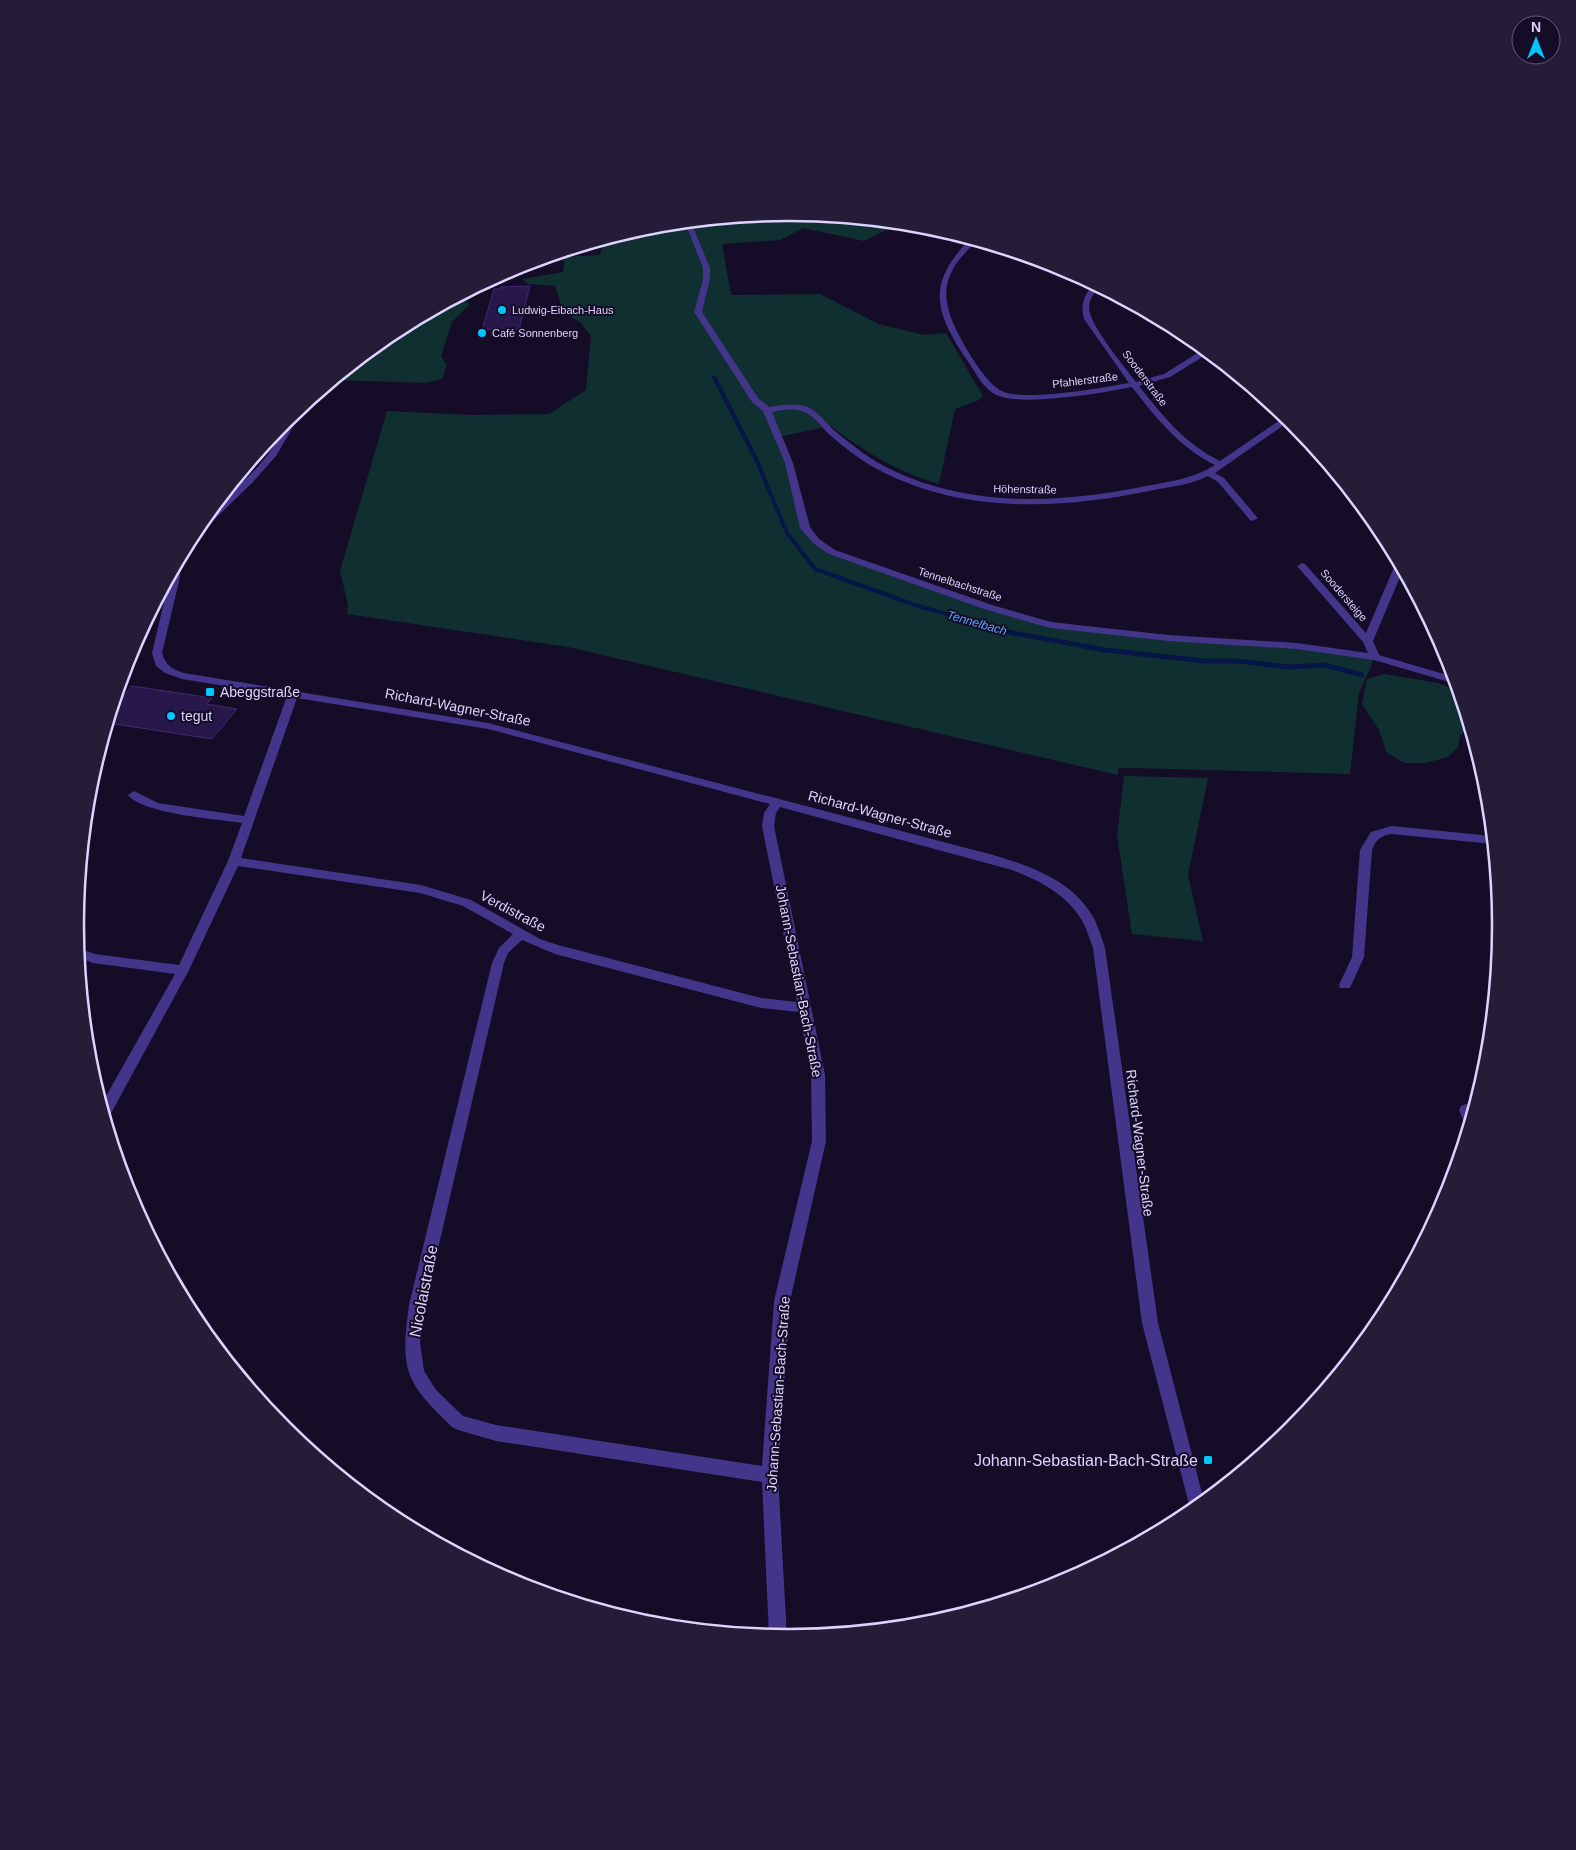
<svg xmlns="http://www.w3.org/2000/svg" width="1576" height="1850" font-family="Arial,sans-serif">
<rect width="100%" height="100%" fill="#150d27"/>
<path fill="#102f31" d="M788,212l112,11 -36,18 -61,-13 -23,12 -58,4 9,51 89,-1 59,30 45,11 22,-2 37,63 -6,5 -22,8 -16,75c-41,-12 -75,-32 -108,-58l-53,11 27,91 27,24 218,73 212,18 113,14 -16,36 -9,81 -218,-6h-14v7l-550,-128 -221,-33 1,-9 -8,-34 47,-160 84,4 78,-1 37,-24 5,-54 -10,-13 -18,-12 -8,-25 -27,-2 -6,-5 41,-7 2,-15 34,-2 9,-17 41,-12z
M453,299l12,1 5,4 -18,18 -11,34 6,9 -5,14 -16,4 -92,-3 58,-48z
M1385,674l53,9 20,8 12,38 -10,6 -2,12 -10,10 -23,6h-20l-18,-10 -8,-23 -17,-26 5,-25z
M1124,776l84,2 -20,97 15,66 -71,-7 -15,-99z"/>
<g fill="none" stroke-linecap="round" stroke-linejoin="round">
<path stroke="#061647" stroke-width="4" d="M714,377l42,82 31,74 28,36 103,37 36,10"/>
<path stroke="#061647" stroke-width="5" d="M950,615l63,18 92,17 99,11h34l50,6 37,-2 37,10"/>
</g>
<path fill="#281849" stroke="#412877" d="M530,286l-11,43 -37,1 12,-41h6l1,-2z
M132,686l80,12 -6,6 31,5 -25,30 -104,-16 5,-16z"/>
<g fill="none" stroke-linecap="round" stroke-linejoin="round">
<path fill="#42358a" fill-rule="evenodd" d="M685,222h6l19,46v11l-8,33 56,86 11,9c13,-2 28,-5 41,1 9,5 17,16 25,23 18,15 37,30 59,40 79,37 169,32 252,15 23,-4 49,-8 69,-21 -35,-17 -59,-47 -83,-78 -30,6 -106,19 -133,9 -14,-5 -22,-21 -30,-33 -34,-50 -44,-78 1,-124l6,2c-12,13 -25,25 -29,44 -2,9 0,20 3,30 6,18 35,71 54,77 24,9 97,-4 125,-9l-45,-64c-4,-14 0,-24 10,-35l5,3c-5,6 -10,12 -10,21 1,18 35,58 47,74l28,-8 40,-25 5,4 -39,24 -31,9c23,29 47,59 81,75l66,-45 5,4 -76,53 9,5 32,38 2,2 -5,3 -3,-1 -32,-38 -10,-6c-17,9 -40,11 -59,15 -87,18 -184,23 -266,-19 -19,-9 -37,-23 -53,-37 -8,-7 -17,-21 -28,-24 -9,-3 -21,-1 -30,1l21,51 17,64 9,12 16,11 157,55 59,17 117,13 129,8 71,10 -5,-11 -66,-76 5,-3 3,1 61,69 29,-68 4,-3 4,8 -30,71 6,14 75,22 2,7 -82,-24 -77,-11 -129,-8 -118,-13 -66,-19 -155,-55 -16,-11 -13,-15 -15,-65 -22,-52 -11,-9 -58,-90 9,-33v-11z
M302,406l2,2 -28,48 -24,27 -59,57 -4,1c19,-35 57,-56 80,-88 12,-16 17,-34 33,-47z
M175,566l4,3 1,8 -18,76c4,13 10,16 22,20l304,50 505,132c37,11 78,25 99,60 6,10 9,22 13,33l53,375 46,178 -13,11 -49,-189 -49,-375c-4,-10 -6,-20 -12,-29 -15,-25 -43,-39 -69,-49l-232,-63 -4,6 -2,13 51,249 1,66 -36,160 -12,174 9,163 -18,-2 -7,-154 -266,-41 -38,-11 -6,-3c-47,-45 -52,-56 -43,-122l83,-342 7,-15 14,-14 -50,-28 -43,-13 -182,-27 -49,104 -80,147 -4,1 -4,-13 74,-131 -82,-11 -15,-6 -1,-9 18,6 84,11 49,-104 14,-38c-26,-4 -99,-9 -114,-28l6,-4 24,12 86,13 43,-120 -105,-17 -17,-6 -9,-7 -4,-13 18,-77zM297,698l191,31 282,75 -6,9 -2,13 35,176 -36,-4 -203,-53 -18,-6 -69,-39 -50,-15 -180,-27zM522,940l33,14 206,54 38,4 12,63 1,66 -38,160 -12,165 -266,-41 -33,-9 -27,-26 -12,-19 -4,-29 5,-37 79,-342 4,-10z
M1391,826l101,10 1,8 -102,-10c-11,2 -15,6 -19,16l-8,107 -14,31h-10l-1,-3 13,-28 8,-107 11,-18z
M1466,1104l5,2 2,5 -5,15 -3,-1 -6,-15 2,-4z"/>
</g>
<g fill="#00c8fe" stroke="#150d27" stroke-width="2">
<circle cx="502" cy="310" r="5"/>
<circle cx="482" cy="333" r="5"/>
<rect x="205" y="687" width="10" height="10" rx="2.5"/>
<circle cx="171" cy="716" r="5"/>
<rect x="1203" y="1455" width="10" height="10" rx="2.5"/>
</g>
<g text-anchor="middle" stroke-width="4" stroke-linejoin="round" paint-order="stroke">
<g font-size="11" fill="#ddd3ff" stroke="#150d27" text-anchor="start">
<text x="512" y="314">Ludwig-Eibach-Haus</text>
<text x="492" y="337">Café Sonnenberg</text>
</g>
<g font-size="11" fill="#ddd3ff" stroke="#150d27">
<text transform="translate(1145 378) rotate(53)" y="4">Sooderstraße</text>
<text transform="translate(1085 380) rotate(-7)" y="4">Pfahlerstraße</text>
<text transform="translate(1025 489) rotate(1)" y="4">Höhenstraße</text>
<text transform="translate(960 584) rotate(18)" y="4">Tennelbachstraße</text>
<text transform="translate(1344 595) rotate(49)" y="4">Soodersteige</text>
</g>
<g font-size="12" font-style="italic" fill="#61a4ff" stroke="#150d27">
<text transform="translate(977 623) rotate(16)" y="4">Tennelbach</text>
</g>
<g font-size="14" fill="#ddd3ff" stroke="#150d27" text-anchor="start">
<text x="220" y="697">Abeggstraße</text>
<text x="181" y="721">tegut</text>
</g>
<g font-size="14" fill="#ddd3ff" stroke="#150d27">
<text transform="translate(458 707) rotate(11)" y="5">Richard-Wagner-Straße</text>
<text transform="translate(880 814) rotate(15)" y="5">Richard-Wagner-Straße</text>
<text transform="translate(513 911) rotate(28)" y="5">Verdistraße</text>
<text transform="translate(799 981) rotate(79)" y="5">Johann-Sebastian-Bach-Straße</text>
<text transform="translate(1140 1143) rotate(83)" y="5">Richard-Wagner-Straße</text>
<text transform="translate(778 1394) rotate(-86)" y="5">Johann-Sebastian-Bach-Straße</text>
</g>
<g font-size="16" fill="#ddd3ff" stroke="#150d27">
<text transform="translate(423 1291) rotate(-79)" y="6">Nicolaistraße</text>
</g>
<g font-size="16" fill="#ddd3ff" stroke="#150d27" text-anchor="end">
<text x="1198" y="1466">Johann-Sebastian-Bach-Straße</text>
</g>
</g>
<path d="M0 0H1576V1850H0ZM84 925a704 704 0 1 1 1408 0a704 704 0 1 1-1408 0Z" fill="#251d38" fill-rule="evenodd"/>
<path fill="none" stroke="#ddd3ff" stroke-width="2.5" d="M84 925a704 704 0 1 1 1408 0a704 704 0 1 1-1408 0Z"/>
<g transform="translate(1536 40)"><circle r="24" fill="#150d27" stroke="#655c7d"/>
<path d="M0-4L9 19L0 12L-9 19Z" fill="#00c8fe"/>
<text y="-8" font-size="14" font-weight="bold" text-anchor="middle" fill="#ddd3ff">N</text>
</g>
</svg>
